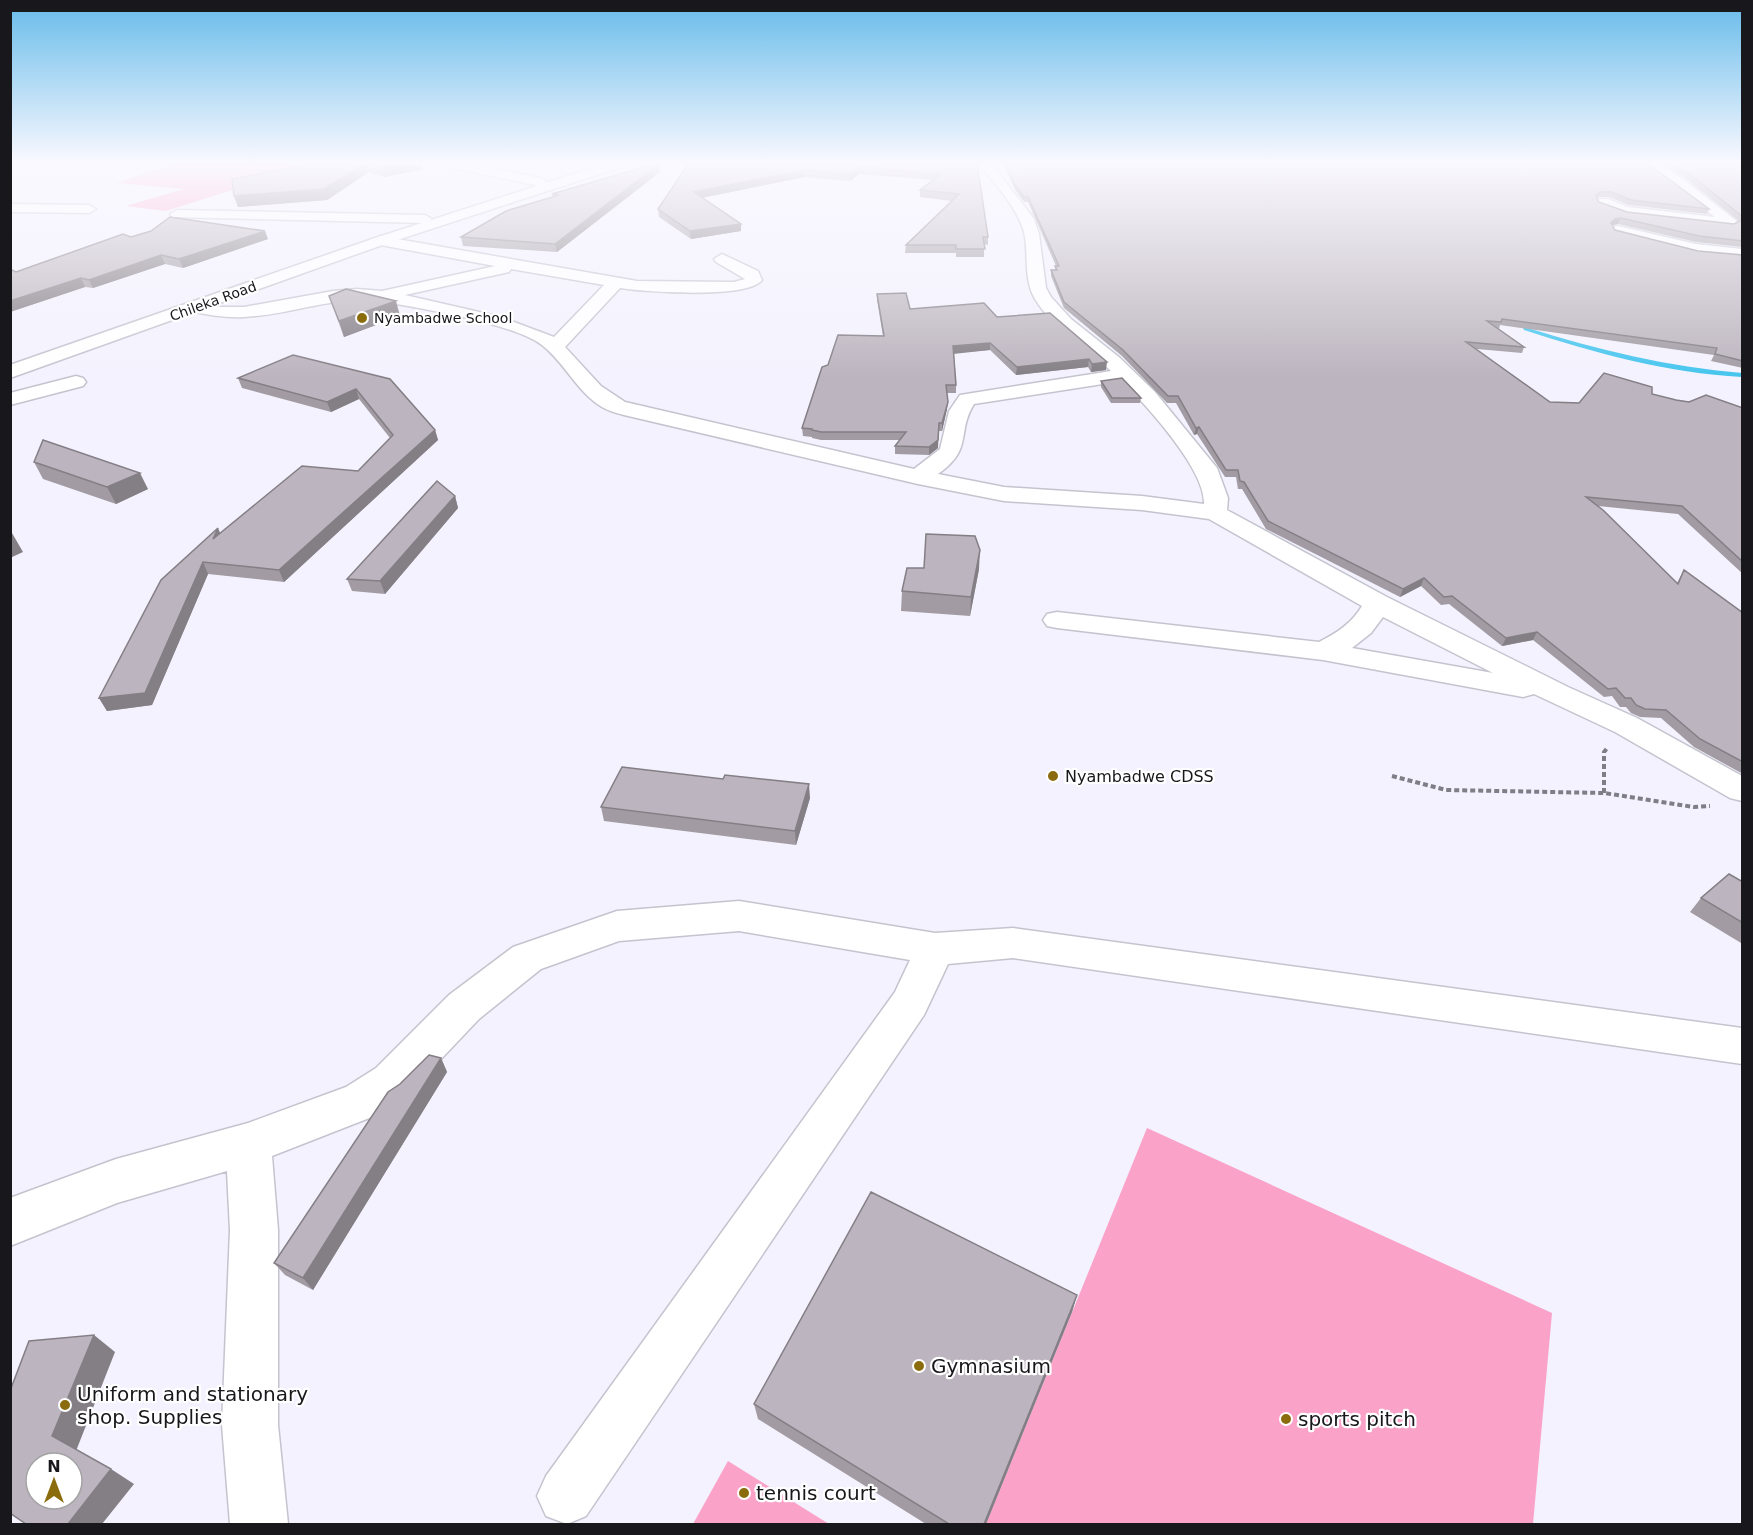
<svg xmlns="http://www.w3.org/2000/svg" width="1753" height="1535" font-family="'DejaVu Sans',sans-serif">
<rect width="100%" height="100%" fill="#f3f2fe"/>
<path fill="#fba2c9" d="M177,163h132l-26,11 -117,37 -40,-5 58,-17 -67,-6z
M1147,1128l405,185 -19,211h-547z
M728,1461l101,63h-136z"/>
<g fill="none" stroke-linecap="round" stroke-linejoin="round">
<path fill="#45c5ee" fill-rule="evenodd" d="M1517,316h4l7,12c70,22 141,39 214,45v4c-74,-4 -147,-24 -218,-47z"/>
<g stroke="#c4c4cf" stroke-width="3">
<path id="minor" d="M447,163h17l76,15 7,4 -7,4 -92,-19z
M979,163h12l43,56 5,15 7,54 5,9 20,22 49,39 35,34 62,76 11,30 -1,12 160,87 181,90 69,31 105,58v25l-12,-3 -115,-66 -81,-38 -11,3 -200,-37 -266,-32 -10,-2 -4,-6 4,-6 10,-2 262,30c18,-9 33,-19 43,-36l-153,-87 -67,-9 -138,-9 -86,-17 -294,-69c-8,-2 -15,-4 -22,-8 -25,-15 -37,-44 -60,-62 -28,-21 -121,-37 -158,-43 -48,-8 -92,13 -140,15 -18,1 -36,-2 -54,-6l-3,-4 3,-4 6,-1 24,5h24l89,-16 24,-2 25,2 113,-25 -120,-22 -3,-3 8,-5 257,45 97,1 11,-3 -29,-17 -2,-3 8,-5 36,17 4,9c-14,19 -117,12 -142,8l-55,59 36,39 24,16 289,67 26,-20 9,-38 11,-16 151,-24c-24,-24 -58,-42 -76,-72 -12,-20 -6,-46 -11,-67 -7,-26 -30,-48 -45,-69zM511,269l93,16 -50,52 -53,-20 -96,-22 104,-23zM1122,381c24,24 84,89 82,123l-62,-8 -138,-9 -66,-13c36,-25 18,-41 36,-70zM1383,617l110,56 -141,-25 19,-15z
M1642,163h14l27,16 56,44 -7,4 -107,-12 -27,-10 -2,-3 2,-3h10l20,8 87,10z
M10,204l79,1 7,4 -7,4 -79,-1z
M177,210l248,5 7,4 -7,4 -253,-6 -2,-3z
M1618,226l78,18 46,5v10l-46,-5 -83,-21 -2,-3 2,-3z
M76,376l7,2 3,4 -3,4 -73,19v-12z
M739,901l196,32 78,-5 729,100v36l-729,-106 -65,6 -24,51 -338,501 -19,8 -21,-8 -9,-20 9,-20 349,-484 15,-32 -171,-29 -120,10 -78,28 -62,50 -73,77 -29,19 -105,41 6,74v195l10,99h-58l-8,-99 8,-195 -3,-59 -110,32 -107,43v-48l106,-39 132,-36 98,-36 30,-19 73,-73 64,-48 104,-36z"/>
</g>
<g stroke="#c4c4cf" stroke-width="3">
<path id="highway" d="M608,163h18l-2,3 -239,78 -375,134v-13l365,-127z"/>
</g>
<path stroke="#7e7e86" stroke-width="4" stroke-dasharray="5 3" stroke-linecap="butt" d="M1392,776l54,14 158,3 90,14 16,-1
M1604,793v-41l4,-5"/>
<use href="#minor" fill="#fff" fill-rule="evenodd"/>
<use href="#highway" fill="#fff" fill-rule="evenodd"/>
</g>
<path fill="#a29ba3" d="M319,163h103l1,6 -39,8 -15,-5 -42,28 -89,7 -4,-11z
M689,163h288l11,74v8l-4,-1v13h-28v-4h-51l1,-8 46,-44 -32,-4v-7l13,-10 -74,-6 -9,7 -45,-4 -103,21 39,33 -50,8 -32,-22 -1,-8z
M1003,163h644l62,46 -2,5 -78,-9 -20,-8h-11l-1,1 2,4 28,10 107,12 5,-3 -55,-44 -25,-14h84v87l-1,-3 -46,-5 -78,-18 -6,1 3,5 83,21 45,4v113l-32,-7 3,-6 -214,-30 -1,4 25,18 -2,6 -45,-4 73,53 29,1 73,-9 24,6 67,8v166l-65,-60 -80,-8 79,77 7,-13 59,43v161l-49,-27 -33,-29 -21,-1 -9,-4 -5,-6h-6l-8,-11 -8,1 -71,-57 -31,6 -53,-42 -8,1 -20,-19 -21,11 -134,-68 -24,-40h-4l-2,-12h-11l-28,-43 -3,1 -18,-32h-9l-45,-47 -58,-48 -13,-32v-6h4l1,-4 -28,-64h-4l-9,-12z
M659,164l1,8 -103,80 -94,-6 -2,-9 92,-40 -1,-3z
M131,237l137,2 -85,29 -18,-4 -72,24 -8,-1 -75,25v-43l6,3z
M877,294l33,15 87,8 53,-4 56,57 -15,2 -3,-5 -72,8 -26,-25 -36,3 2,32v8h-9v16l-5,22h-3l-1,17 -9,7 -34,-1v-8l5,-6h-79l-9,-2v-1l-9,-1 -1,-8 26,-63 55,-29 -6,-36z
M329,296l71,20 -56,21z
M293,355l142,75 3,10 -154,142 -76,-8 -56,131 -45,6 -8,-13 121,-165 138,-62 32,-33 -31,-39 -28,13 -89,-24 -4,-10z
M1101,381l40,17 -1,5h-29l-10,-16z
M34,462l114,27 -32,15 -73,-25z
M455,496l3,12 -73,86 -33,-3 -5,-12z
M924,568l55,1 -9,47 -69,-5 1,-20z
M723,779l87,19 -14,47 -192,-24 -3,-14z
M1743,882v60l-2,1 -51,-31 11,-14z
M441,1058l6,14 -134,218 -28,-15 -11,-12z
M1077,1295l-5,17 -86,212h-60l-168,-105 -4,-15z"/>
<path fill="#847e85" d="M367,163l2,9 -42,28 -89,7 -4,-11z
M402,163h20l1,6 -39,8 -3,-10z
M659,164l1,8 -103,80 -2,-8z
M859,167v7l-9,7v-7z
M805,170v7l-110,22 -1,-7z
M1621,218l-3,6 -5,1 -2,-2 4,-4z
M741,224v7l-50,8 -1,-8z
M265,231l3,8 -85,29 -4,-9z
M161,255l4,9 -72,24 -4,-8z
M81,278l4,9 -75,25v-11z
M396,301l4,15 -56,21 -5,-16z
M990,343v7l-37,4v-8z
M1089,359l-1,8 -72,8 1,-8z
M1107,362l-1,8 -15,2 1,-8z
M356,389l3,10 -28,13 -4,-10z
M948,402l-1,7 -5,22v-8z
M1199,427l-2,7 -3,1 2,-7z
M435,430l3,10 -154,142 -5,-12z
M938,440v8l-9,7v-8z
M140,473l8,16 -32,15 -9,-17z
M455,496l3,12 -73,86 -5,-13z
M218,528l5,12 -10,-1z
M12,533l11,19 -13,6v-24z
M980,550l-1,19 -9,47 1,-19z
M203,562l5,12 -56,131 -45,6 -8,-13z
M1424,578l-3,8 -21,11 3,-8z
M1537,632l-4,8 -31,6 4,-8z
M809,784l1,14 -14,47 -1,-14z
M441,1058l6,14 -134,218 -10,-12z
M1077,1295l-5,17 -86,212h-2z
M94,1335l21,17 -39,99 -24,-15z
M111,1469l23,15 -32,40h-34z"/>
<path fill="#bcb4be" stroke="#847e85" stroke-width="1.5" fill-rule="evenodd" d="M319,163h47l-42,26 -90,7 -2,-17z
M368,163h34l-21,4z
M657,163h1l1,1 -104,80 -94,-7 45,-26 53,-16 -7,-1z
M689,163h288l11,74h-5l2,12h-29v-4h-50l53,-51 -39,-4 21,-16 -82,-7 -9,7 -45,-4 -111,22 47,32 -51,7 -32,-22z
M1005,163h642l62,46 -78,-9 -20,-8h-11l-4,4 3,6 28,10 107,12 9,-5v22l-44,-5 -78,-18 -6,1 -4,4 4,7 83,21 45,4v106l-28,-7 2,-6 -215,-29 -1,3 -14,-1 37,26 -58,-5 84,60 29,1 25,-30 48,14v7l24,6 13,2 17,-7 37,13v154l-61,-56 -96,-9 17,13 75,74 6,-14 59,43v149l-43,-23 -34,-29 -21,-1 -9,-4 -5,-7h-6l-9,-10 -8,1 -71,-57 -31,6 -54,-42 -8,1 -20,-19 -21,11 -135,-68 -24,-39 -4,-1 -2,-11h-12l-27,-43 -3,1 -18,-32h-10l-45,-46 -59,-48 -13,-32h6l-2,-4h4l-31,-69h-4l-9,-12z
M1670,163h73v54l-56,-45z
M170,217l95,14 -86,28 -18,-4 -72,25 -8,-2 -71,23v-32l6,3 107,-38 8,3 20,-6z
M346,289l50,12 -57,20 -10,-25z
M906,293l4,16 74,-6 13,14 53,-4 57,49 -15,2 -3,-5 -72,8 -27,-24 -37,3 3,39h-10l2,17 -6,21h-3l-1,17 -9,7 -34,-1 11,-14h-85l-9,-2v-1l-10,-1 20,-61 6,-2 10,-30 46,1 -7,-42z
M293,355l97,24 45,51 -156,140 -76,-8 -58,131 -46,5 62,-118 57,-52 -5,11 89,-73 56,5 35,-36 -37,-46 -29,13 -89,-24z
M1122,378l19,20h-29l-11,-17z
M43,440l97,33 -33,14 -73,-25z
M437,481l18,15 -75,85 -33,-2z
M926,534l49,2 5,14 -9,47 -69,-6 5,-23h17z
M622,767l101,12 2,-4 84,9 -14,47 -194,-24z
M1729,874l14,8v41l-42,-25z
M429,1055l12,3 -138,220 -29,-15 114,-171 12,-8z
M871,1192l206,103 -93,229h-35l-195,-120z
M94,1335l-42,101 59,33 -43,55h-42l-16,-11v-122l19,-50zM36,1463h36v36h-36z"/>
<linearGradient id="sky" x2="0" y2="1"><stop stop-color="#67bbea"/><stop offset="0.43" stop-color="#faf9ff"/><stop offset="1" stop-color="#faf9ff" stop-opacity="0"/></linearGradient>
<rect width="1753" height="378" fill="url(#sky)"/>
<g fill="#8b6c0d" stroke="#fff" stroke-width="2">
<circle cx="362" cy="318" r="6"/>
<circle cx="1053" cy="776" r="6"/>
<circle cx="919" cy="1366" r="6"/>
<circle cx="65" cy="1405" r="6"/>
<circle cx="1286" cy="1419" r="6"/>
<circle cx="744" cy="1493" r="6"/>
</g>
<g text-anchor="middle" stroke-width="4.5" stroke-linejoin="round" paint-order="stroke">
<g font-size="14" fill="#18181c" stroke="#fff">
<text transform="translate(213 301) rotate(-20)" y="5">Chileka Road</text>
</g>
<g font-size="14" fill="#18181c" stroke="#fff" text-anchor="start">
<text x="374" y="323">Nyambadwe School</text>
</g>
<g font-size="16" fill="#18181c" stroke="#fff" text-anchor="start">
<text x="1065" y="782">Nyambadwe CDSS</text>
</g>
<g font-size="20" fill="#18181c" stroke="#fff" text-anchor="start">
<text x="931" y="1373">Gymnasium</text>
<text x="77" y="1401">Uniform and stationary<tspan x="77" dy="23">shop. Supplies</tspan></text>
<text x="1298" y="1426">sports pitch</text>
<text x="756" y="1500">tennis court</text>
</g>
</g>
<rect width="1753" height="1535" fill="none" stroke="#18181c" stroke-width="24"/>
<g transform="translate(54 1481)"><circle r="28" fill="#ffffff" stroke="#a3a3a4" stroke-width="1.5"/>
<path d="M0-4.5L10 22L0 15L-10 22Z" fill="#8b6c0d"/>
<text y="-9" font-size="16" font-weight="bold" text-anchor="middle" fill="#18181c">N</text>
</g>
</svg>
